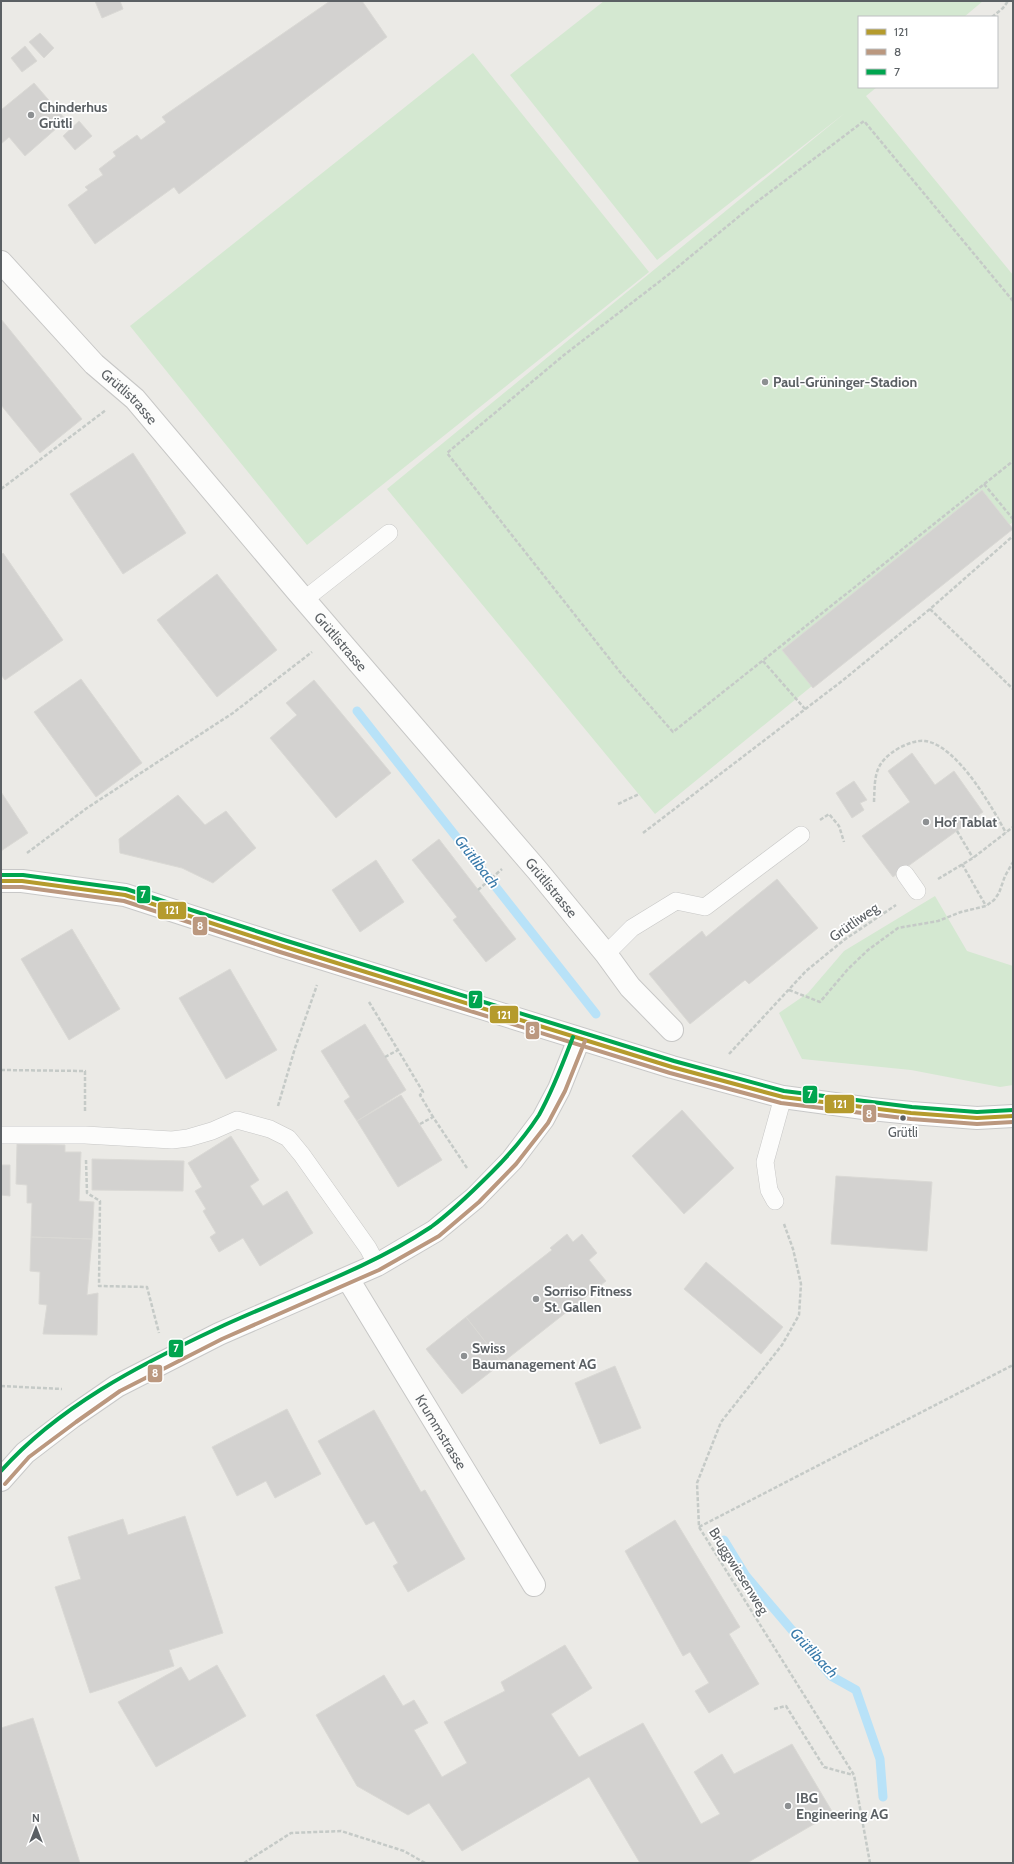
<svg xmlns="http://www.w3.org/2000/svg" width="1014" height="1864" font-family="Cabin,sans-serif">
<rect width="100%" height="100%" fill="#ebeae6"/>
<path fill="#d4e8d1" d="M604,1h379l-19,16h-105v70h18l-11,9 147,179v247l-358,292 -268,-325 458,-376 -188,147 -147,-185z
M473,53l176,219 -342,273 -177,-219z
M935,896l32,55 46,15v119l-13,2 -89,-17 -109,-11 -23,-46 29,-20 36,-42z"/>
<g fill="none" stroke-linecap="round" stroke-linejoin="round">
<path stroke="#b8e2f8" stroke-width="9" d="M357,711l239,303
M724,1540l22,36 85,100 25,14 24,69 3,38"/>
</g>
<path fill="#d3d2d0" stroke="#dad9d5" d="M95,1h25l3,8 -21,9z
M330,1h32l25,36 -208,157 -5,-7 -79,57 -27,-39 20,-15 -3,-3 18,-12 -4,-6 17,-13 -3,-4 24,-17 4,5 25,-18 -4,-5z
M40,33l14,15 -10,10 -15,-16z
M25,46l12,15 -15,11 -11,-14z
M34,83l32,37 -41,36 -16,-19 -8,7v-34z
M79,121l13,15 -17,14 -12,-14z
M1,319l81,100 -42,34 -39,-48z
M133,453l53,80 -63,41 -53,-80z
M982,490l31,39 -200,159 -31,-38z
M3,553l60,87 -58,40 -4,-5v-120z
M217,574l60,76 -60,47 -60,-77z
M81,679l61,84 -46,34 -62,-85z
M314,680l77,93 -55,45 -66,-80 27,-23 -11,-12z
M912,753l23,32 19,-14 29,41 -90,65 -31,-41 48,-34 -22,-31z
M854,781l13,19 -7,3 4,7 -12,8 -16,-25z
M1,792l27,41 -27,18z
M178,795l27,30 21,-14 30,37 -43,35 -31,-15 -62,-15 -1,-14z
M439,839l77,100 -30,23 -33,-42 4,-3 -45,-57z
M376,860l28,42 -44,30 -28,-42z
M777,879l41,49 -69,56 -4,-4 -55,44 -41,-50 53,-43 4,6z
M72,929l48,80 -51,31 -48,-81z
M230,969l47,81 -51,29 -47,-81z
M365,1024l41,66 -49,31 -13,-20 6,-4 -29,-46z
M401,1095l41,65 -44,27 -41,-66z
M682,1110l52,58 -50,46 -52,-58z
M231,1136l28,44 -9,6 13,20 24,-15 26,42 -53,33 -17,-28 -24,14 -9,-15 6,-4 -13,-22 3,-2 -11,-18 7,-4 -14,-24z
M17,1144l48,1v7h16l-2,49 15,1 -2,37 -61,-2 1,-34h-5v-18l-11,-1z
M92,1159l92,2 -1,30 -91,-1z
M1,1165h9v31l-9,-1z
M836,1176l96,6 -5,69 -96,-7z
M567,1234l6,8 9,-8 15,19 -8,7 17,21 -104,82 -36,-46 86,-67 -2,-2z
M31,1237l61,2 -5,56 11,-2 -1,42 -54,-1 4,-29 -8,-1 1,-32 -10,-1z
M706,1262l77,65 -22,27 -77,-65z
M466,1317l36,46 -40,31 -36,-45z
M615,1366l26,62 -41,16 -25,-61z
M287,1409l34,65 -46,24 -9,-17 -29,15 -25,-49z
M374,1410l47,82 4,-2 40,69 -57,33 -15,-26 5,-3 -24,-42 -8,4 -48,-84z
M185,1516l38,117 -54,17 5,16 -84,27 -35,-106 26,-8 -13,-42 55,-18 5,16z
M675,1520l65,107 -11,7 30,50 -50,29 -14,-22 14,-8 -19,-31 -7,4 -58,-105z
M565,1645l27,43 -41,26 28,43 64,-34 58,101 19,-10 -26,-42 28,-18 12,20 58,-30 41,69 -86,50h-107l-51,-86 -127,74 -33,-48 -21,12 -51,-29 -41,-71 68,-40 19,31 11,-6 14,23 -14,7 28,47 25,-14 -23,-41 61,-31 -4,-9z
M217,1665l29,51 -90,51 -38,-65 63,-35 8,14z
M33,1718l47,145h-79v-135z"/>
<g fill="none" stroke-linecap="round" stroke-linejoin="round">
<g stroke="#c7c7c6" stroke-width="18">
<path id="lane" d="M305,599l84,-66
M905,874l12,17
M606,954l26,-26 44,-27 29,6 96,-72
M1,1135h84l87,5 16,-2 24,-7 25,-11 33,9 18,9 14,17 66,93 9,17
M775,1201l-6,-11 -4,-28 18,-65"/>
</g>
<g stroke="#c7c7c6" stroke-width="24">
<g id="street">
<path id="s1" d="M1,262l93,102 41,35 162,192 240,279 69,84 24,33 42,43"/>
<path id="s2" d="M348,1279l186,306"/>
</g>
</g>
<g stroke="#c8c8c8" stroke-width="24">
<path id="secondary" d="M1,881h21l103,14 157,51 390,121 111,30 88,12 40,4 66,5 36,-2
M1,1480l24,-27 47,-36 45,-31 102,-52 158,-69 58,-34 40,-33 37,-38 31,-41 16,-30 20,-50"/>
</g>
<path stroke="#c5cac7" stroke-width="2.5" stroke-dasharray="4 2" stroke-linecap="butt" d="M992,17l11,-9 5,-7
M1013,301l-149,-180 -110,83 -86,71 -104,80 -117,98 173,219 53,60 340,-271
M984,484l29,35
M1,489l105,-79
M930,609l83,80
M763,661l42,48
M874,802c1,-27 0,-39 25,-54 8,-4 17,-8 26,-7 32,4 67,66 81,92
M618,804l21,-10
M820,820l9,-6 10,12 5,16
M957,831l16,27
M643,833l199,-152 88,-72 83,-73
M27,853l60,-45 146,-95 79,-61
M962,864l24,42
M938,879l35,-21 40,-31
M478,890l24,-21
M789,990l31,12 28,-33 20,-19 30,-22 40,-7 23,-9 25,-6 8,-6 5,-7 6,-17 8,-14
M369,1002l29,48
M729,1054l77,-83 38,-31 52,-35
M385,1057l13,-7 25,42 -3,3 13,22
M1,1070l84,1v40
M278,1106l17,-58 22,-63
M420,1124l13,-7 34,51
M86,1160l1,33 13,8 -1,85 48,1 12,46
M784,1224l9,25 8,35 -2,31 -17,30 -61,77 -24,61 2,44 155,248 16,88
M1,1386l61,3
M699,1527l314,-162
M774,1709l12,-3 38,61 29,8
M244,1863l47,-30 50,-2 63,20 21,12"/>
<use href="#lane" stroke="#fcfcfb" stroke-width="17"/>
<use href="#street" stroke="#fcfcfb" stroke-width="22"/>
<use href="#secondary" stroke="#fcfcfb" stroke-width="22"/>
<g stroke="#fff" stroke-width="7">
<path id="bus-1" d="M1,881h21l103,14 157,51 390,121 111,30 128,16 66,5 36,-2"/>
</g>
<g stroke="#fff" stroke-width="7">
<path id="bus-2" d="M1,887h21l102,14 156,51 390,121 111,30 130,16 66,5 36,-2
M5,1484l24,-27 47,-35 44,-31 102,-52 157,-69 60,-34 40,-34 37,-38 32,-41 17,-32 20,-50"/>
</g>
<g stroke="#fff" stroke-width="7">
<path id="bus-3" d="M1,875h22l103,14 158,51 390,121 110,30 128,16 65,5 36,-2
M1,1471c57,-64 138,-106 215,-142 72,-34 149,-58 215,-102 22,-16 42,-36 61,-55 17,-17 34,-37 47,-57 14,-25 24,-52 34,-78"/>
</g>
<use href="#bus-1" stroke="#b59b2d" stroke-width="4"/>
<use href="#bus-2" stroke="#bb987f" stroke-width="4"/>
<use href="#bus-3" stroke="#00a54f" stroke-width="4"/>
</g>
<g fill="#8d9092" stroke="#fff" stroke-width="1.5">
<circle cx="31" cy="115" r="4"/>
<circle cx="765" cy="382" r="4"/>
<circle cx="926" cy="822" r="4"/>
<circle cx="536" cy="1299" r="4"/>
<circle cx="464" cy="1356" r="4"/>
<circle cx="788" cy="1806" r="4"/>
</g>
<circle fill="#5b6064" stroke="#fff" stroke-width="1.5" cx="903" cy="1118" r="3.5"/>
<g text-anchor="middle" stroke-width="3.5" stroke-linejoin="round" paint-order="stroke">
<g font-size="13" fill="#5b6064" stroke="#fff">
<text x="903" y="1137">Grütli</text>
</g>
<g font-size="14" font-weight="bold" fill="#5b6064" stroke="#fff" text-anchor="start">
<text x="39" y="112">Chinderhus<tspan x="39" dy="16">Grütli</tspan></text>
<text x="773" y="387">Paul-Grüninger-Stadion</text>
<text x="934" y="827">Hof Tablat</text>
<text x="544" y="1296">Sorriso Fitness<tspan x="544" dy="16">St. Gallen</tspan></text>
<text x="472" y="1353">Swiss<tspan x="472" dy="16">Baumanagement AG</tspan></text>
<text x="796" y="1803">IBG<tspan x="796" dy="16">Engineering AG</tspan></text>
</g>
<g font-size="14" fill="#5b6064" stroke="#fff">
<text dy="5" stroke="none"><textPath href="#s1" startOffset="186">Grütlistrasse</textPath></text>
<text dy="5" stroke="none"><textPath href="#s1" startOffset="510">Grütlistrasse</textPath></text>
<text dy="5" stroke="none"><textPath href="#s1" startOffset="834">Grütlistrasse</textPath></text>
<text transform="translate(854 922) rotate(-35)" y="5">Grütliweg</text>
<text dy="5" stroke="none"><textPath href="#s2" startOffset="179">Krummstrasse</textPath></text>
<text transform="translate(739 1571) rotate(58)" y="5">Bruggwiesenweg</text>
</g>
<g font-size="15" font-style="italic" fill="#3a7bab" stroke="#fff">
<text transform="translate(477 862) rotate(52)" y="5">Grütlibach</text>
<text transform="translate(814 1653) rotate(47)" y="5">Grütlibach</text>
</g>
</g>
<g stroke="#fff" stroke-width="1.5">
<rect x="136" y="885" width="15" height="19" rx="4" fill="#00a54f"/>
<rect x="157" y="901" width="30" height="19" rx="4" fill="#b59b2d"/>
<rect x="192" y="916" width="16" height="20" rx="4" fill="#bb987f"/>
<rect x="468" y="990" width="15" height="19" rx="4" fill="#00a54f"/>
<rect x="489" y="1005" width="30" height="19" rx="4" fill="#b59b2d"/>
<rect x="525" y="1021" width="15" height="19" rx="4" fill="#bb987f"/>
<rect x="802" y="1085" width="16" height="19" rx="4" fill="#00a54f"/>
<rect x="824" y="1094" width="31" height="20" rx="4" fill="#b59b2d"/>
<rect x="862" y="1104" width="15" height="19" rx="4" fill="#bb987f"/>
<rect x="168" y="1339" width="16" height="19" rx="4" fill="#00a54f"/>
<rect x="147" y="1364" width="16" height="19" rx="4" fill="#bb987f"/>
</g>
<g font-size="11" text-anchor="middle" font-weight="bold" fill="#fff">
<text x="143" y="898">7</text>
<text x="172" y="914">121</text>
<text x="200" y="930">8</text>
<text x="475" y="1003">7</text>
<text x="504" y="1019">121</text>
<text x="532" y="1034">8</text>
<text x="810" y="1098">7</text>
<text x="840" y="1108">121</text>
<text x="869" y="1118">8</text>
<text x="176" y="1352">7</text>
<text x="155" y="1377">8</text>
</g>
<rect width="1014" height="1864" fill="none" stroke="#5b6064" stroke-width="4"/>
<rect x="858" y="16" width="140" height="72" fill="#ffffff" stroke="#bdbfc1"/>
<rect x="866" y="29" width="20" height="6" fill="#b59b2d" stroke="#bdbfc1"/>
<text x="894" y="36" font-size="12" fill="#5b6064">121</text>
<rect x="866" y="49" width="20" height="6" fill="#bb987f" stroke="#bdbfc1"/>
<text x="894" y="56" font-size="12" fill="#5b6064">8</text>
<rect x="866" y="69" width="20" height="6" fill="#00a54f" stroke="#bdbfc1"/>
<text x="894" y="76" font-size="12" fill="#5b6064">7</text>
<g transform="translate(36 1828)" stroke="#ffffff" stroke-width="3" paint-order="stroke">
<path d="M0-3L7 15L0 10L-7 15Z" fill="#5b6064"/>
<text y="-6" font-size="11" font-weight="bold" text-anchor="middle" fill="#5b6064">N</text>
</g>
</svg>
